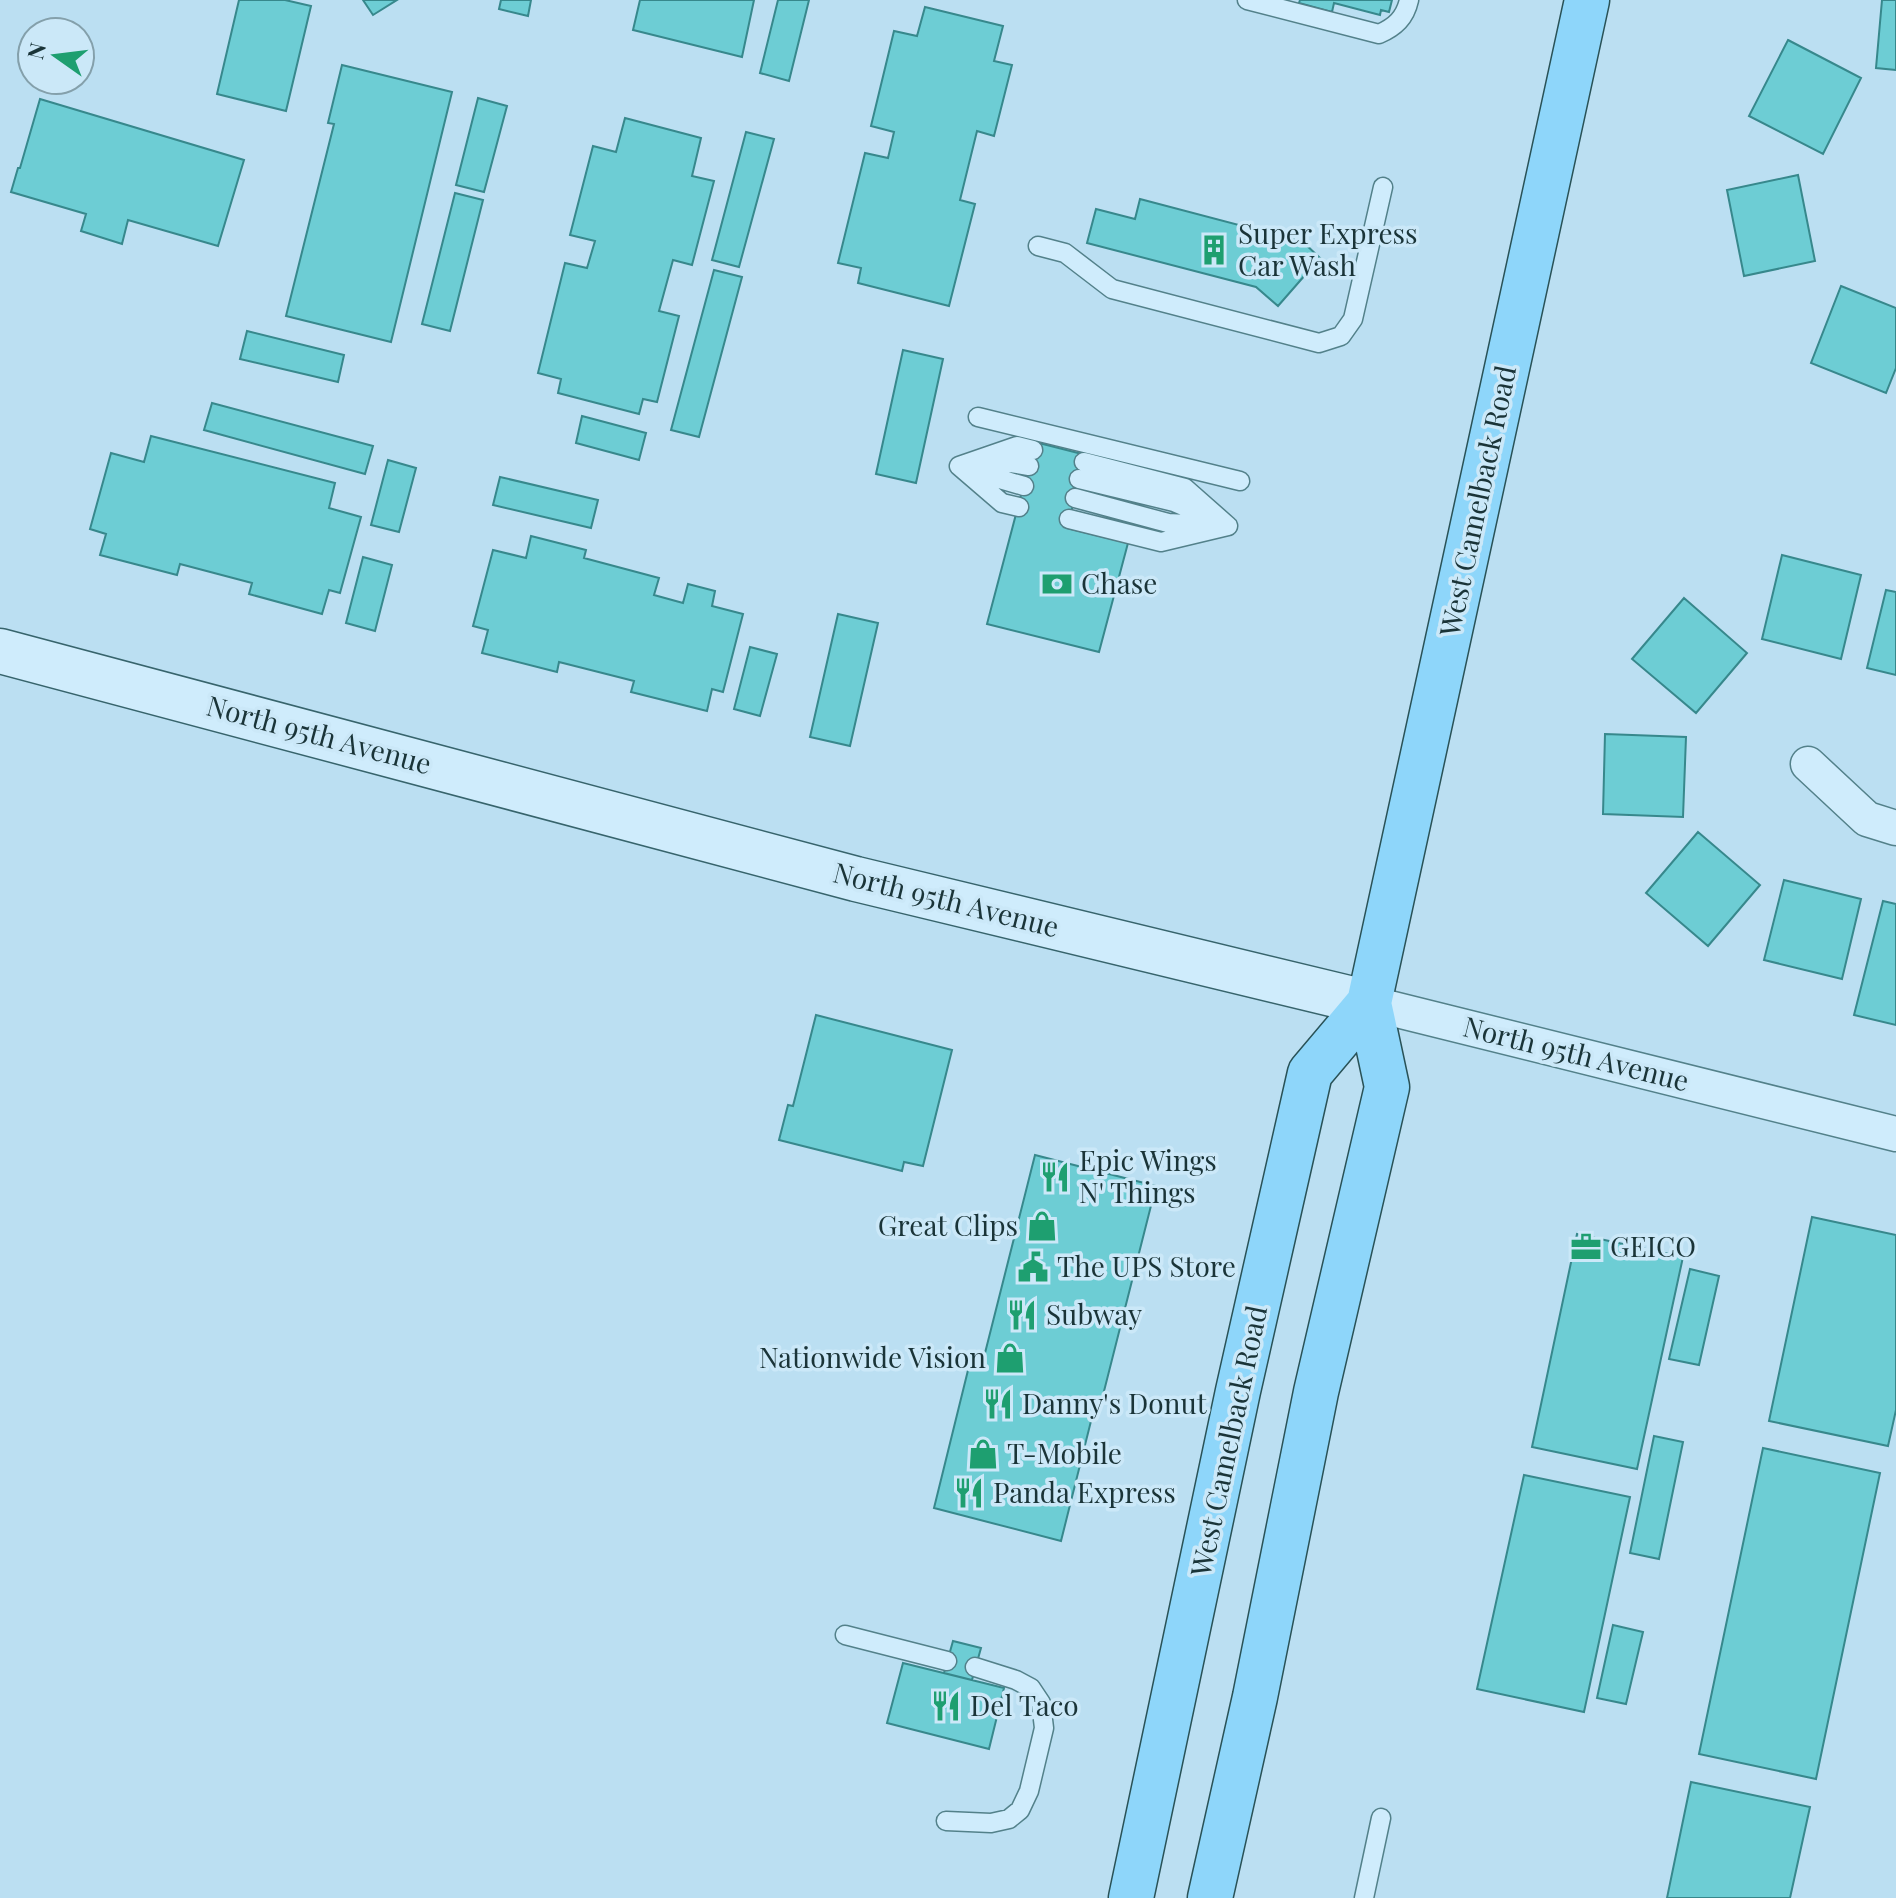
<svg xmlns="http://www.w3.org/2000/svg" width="1896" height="1898" font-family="'Playfair Display',serif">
<rect width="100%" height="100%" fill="#bbdff2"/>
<path fill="#6dcdd4" stroke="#37888c" stroke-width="2" d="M239,0h46l26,6 -25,105 -69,-17z
M363,0h34l-24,15z
M501,0h30l-3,16 -29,-7z
M640,0h114l-12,57 -109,-27z
M778,0h31l-20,81 -29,-8z
M1300,0h92l-3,12 -8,-2 -1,5 -46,-12 -2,9 -33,-9z
M1882,0h14v70l-20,-2z
M925,7l78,19 -9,35 18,4 -18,71 -17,-5 -17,69 15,4 -26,102 -91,-23 3,-15 -23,-5 27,-110 23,5 6,-26 -23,-6 23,-95 23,5z
M1788,40l73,38 -38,76 -74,-38z
M342,65l110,27 -61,250 -105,-26 48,-192 -6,-1z
M478,98l29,8 -23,86 -28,-7z
M40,99l204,61 -26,86 -90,-26 -6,24 -41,-13 5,-17 -75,-22 7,-24h2z
M625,118l76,20 -9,38 22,5 -22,84 -19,-5 -14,51 20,5 -22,86 -14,-3 -4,15 -81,-21 3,-14 -23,-6 27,-110 22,5 8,-27 -25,-6 23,-89 23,6z
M746,132l28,7 -35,128 -27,-7z
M1798,175l17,86 -71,15 -17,-86z
M455,193l28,7 -33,131 -28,-7z
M1140,199l163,43 17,16 -42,48 -22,-19 -169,-44 9,-34 39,10z
M714,270l28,7 -43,160 -28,-7z
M1841,286l55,22v60l-10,25 -75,-30z
M247,331l97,24 -6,27 -98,-23z
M903,350l40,9 -27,124 -40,-9z
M212,403l161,43 -8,28 -161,-44z
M582,416l64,17 -7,27 -63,-17z
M151,436l184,47 -6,25 32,9 -21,76 -11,-3 -7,24 -73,-20 3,-11 -72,-19 -3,11 -77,-20 6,-21 -16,-5 21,-76 33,9z
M1035,442l51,13 -19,73 61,15 -29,109 -112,-28z
M388,460l28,8 -17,64 -28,-7z
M500,477l98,23 -7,28 -98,-23z
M531,536l55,14 -2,8 75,20 -5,17 29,8 5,-19 27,7 -3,15 31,8 -20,78 -11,-3 -5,22 -76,-19 3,-11 -75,-19 -2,10 -75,-19 6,-23 -15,-4 20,-76 33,8z
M1782,555l79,20 -20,84 -79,-20z
M363,557l29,8 -17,66 -29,-8z
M1886,590l10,2v83l-29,-7z
M1684,598l63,55 -51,60 -64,-54z
M838,614l40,9 -28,123 -40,-9z
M750,647l27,7 -17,62 -26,-7z
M1605,734l81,3 -3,80 -80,-3z
M1698,832l62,53 -52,61 -62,-53z
M1784,880l77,19 -19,80 -78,-19z
M1883,901l13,3v121l-42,-10z
M816,1015l136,35 -29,116 -19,-4 -2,9 -123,-31 9,-35 5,1z
M1035,1155l121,31 -56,221 -5,-2 -34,136 -127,-33 38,-154 12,3z
M1812,1217l84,18v175l-8,36 -119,-25z
M1577,1234l106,23 -46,212 -105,-22z
M1690,1269l29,7 -20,89 -30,-6z
M1654,1436l29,6 -24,117 -29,-6z
M1763,1448l117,25 -64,306 -117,-25z
M1524,1475l106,22 -46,215 -107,-23z
M1613,1625l30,7 -17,72 -29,-6z
M953,1641l28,7 -9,32 -28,-7z
M903,1663l101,25 -15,61 -102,-26z
M1691,1782l119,25 -20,91h-123z"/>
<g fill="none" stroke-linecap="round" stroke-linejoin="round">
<g stroke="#53818a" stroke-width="21">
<path id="lane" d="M1247,0l132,34c16,-7 26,-16 30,-34
M1038,246l27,7 47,36 207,54 22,-7 12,-17 30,-132
M978,417l262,64
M1084,462l101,26 43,38
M981,465l30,-2 18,3
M959,466l58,-20 16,4
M959,466l43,37 17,4
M969,470l55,16
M1079,479l95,23 37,16
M1075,498l93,25 37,2
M1069,519l92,23 67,-16
M845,1635l102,26
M946,1821l45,2 18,-4 11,-9 9,-19 15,-63 -3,-25 -10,-15 -15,-8 -41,-13
M1364,1898l17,-80"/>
</g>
<g stroke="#53818a" stroke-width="37">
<path id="street" d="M1808,764l59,55 29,9
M1369,1003l527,131"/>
</g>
<g stroke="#37646c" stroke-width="47">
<path id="secondary" d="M0,651l856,228 513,124"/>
</g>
<g stroke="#295257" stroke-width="47">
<path id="primary" d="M1131,1898l107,-507 72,-318 59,-70
M1210,1898l45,-201 61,-305 71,-305 -18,-84 218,-1003"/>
</g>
<use href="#lane" stroke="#cfecfc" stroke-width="18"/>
<use href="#street" stroke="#cfecfc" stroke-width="34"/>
<use href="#secondary" stroke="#cfecfc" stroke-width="44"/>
<use href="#primary" stroke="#8ed6fa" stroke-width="44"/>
</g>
<defs>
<g id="building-bare" transform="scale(2.4)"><path d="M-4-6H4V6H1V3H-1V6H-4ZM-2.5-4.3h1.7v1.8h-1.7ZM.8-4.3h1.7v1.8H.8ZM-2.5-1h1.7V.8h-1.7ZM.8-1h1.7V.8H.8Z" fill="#1e9f70" stroke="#cbe8f8" stroke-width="2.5" paint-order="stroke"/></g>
<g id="bank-bare" transform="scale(2.4)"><path d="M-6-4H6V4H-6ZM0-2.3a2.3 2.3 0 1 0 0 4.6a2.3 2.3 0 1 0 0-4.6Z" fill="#1e9f70" stroke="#cbe8f8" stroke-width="2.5" paint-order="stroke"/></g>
<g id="restaurant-bare" transform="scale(2.4)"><path d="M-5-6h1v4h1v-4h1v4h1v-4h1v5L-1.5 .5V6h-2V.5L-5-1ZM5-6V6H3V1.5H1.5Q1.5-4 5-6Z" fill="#1e9f70" stroke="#cbe8f8" stroke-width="2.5" paint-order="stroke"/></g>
<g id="shop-bare" transform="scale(2.4)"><path d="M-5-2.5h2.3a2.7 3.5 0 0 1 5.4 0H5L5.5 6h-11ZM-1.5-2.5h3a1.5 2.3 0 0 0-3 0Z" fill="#1e9f70" stroke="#cbe8f8" stroke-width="2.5" paint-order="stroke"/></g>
<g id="office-bare" transform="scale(2.4)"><path d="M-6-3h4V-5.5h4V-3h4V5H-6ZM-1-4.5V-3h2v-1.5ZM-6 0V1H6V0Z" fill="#1e9f70" stroke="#cbe8f8" stroke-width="2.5" paint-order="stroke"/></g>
<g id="civic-bare" transform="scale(2.4)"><path d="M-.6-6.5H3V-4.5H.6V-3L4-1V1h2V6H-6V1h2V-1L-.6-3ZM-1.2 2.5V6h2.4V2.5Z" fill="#1e9f70" stroke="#cbe8f8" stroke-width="2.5" paint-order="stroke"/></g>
</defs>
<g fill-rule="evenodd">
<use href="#building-bare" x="1214" y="250"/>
<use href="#bank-bare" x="1057" y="584"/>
<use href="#restaurant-bare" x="1055" y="1177"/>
<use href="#shop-bare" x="1042" y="1226"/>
<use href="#office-bare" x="1586" y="1247"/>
<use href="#civic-bare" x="1033" y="1267"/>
<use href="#restaurant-bare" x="1022" y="1315"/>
<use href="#shop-bare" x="1010" y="1358"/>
<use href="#restaurant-bare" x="998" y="1404"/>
<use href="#shop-bare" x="983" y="1454"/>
<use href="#restaurant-bare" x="969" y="1493"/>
<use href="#restaurant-bare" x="946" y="1706"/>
</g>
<g text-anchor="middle" stroke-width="7" stroke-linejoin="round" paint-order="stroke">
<g font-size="28" fill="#1a3438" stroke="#cbe8f8" text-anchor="start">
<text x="1238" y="244">Super Express<tspan x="1238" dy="32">Car Wash</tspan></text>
<text x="1081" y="594">Chase</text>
<text x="1079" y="1171">Epic Wings<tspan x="1079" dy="32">N' Things</tspan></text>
<text x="1018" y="1236" text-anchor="end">Great Clips</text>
<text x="1610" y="1257">GEICO</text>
<text x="1057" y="1277">The UPS Store</text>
<text x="1046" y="1325">Subway</text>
<text x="986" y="1368" text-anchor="end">Nationwide Vision</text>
<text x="1022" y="1414">Danny's Donut</text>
<text x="1007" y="1464">T-Mobile</text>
<text x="993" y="1503">Panda Express</text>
<text x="970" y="1716">Del Taco</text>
</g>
<g font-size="28" fill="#1a3438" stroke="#cbe8f8">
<text transform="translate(1478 501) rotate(-78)" y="10">West Camelback Road</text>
<text transform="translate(319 735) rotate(15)" y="10">North 95th Avenue</text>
<text transform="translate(946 900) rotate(14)" y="10">North 95th Avenue</text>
<text transform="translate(1576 1054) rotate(14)" y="10">North 95th Avenue</text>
<text transform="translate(1229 1441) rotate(-78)" y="10">West Camelback Road</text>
</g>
</g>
<g transform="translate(56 56) rotate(284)"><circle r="38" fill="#cbe8f8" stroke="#84a0ab" stroke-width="2"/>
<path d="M0-6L14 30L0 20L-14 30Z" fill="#1e9f70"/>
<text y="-12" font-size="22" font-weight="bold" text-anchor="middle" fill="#1a3438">N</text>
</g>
</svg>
